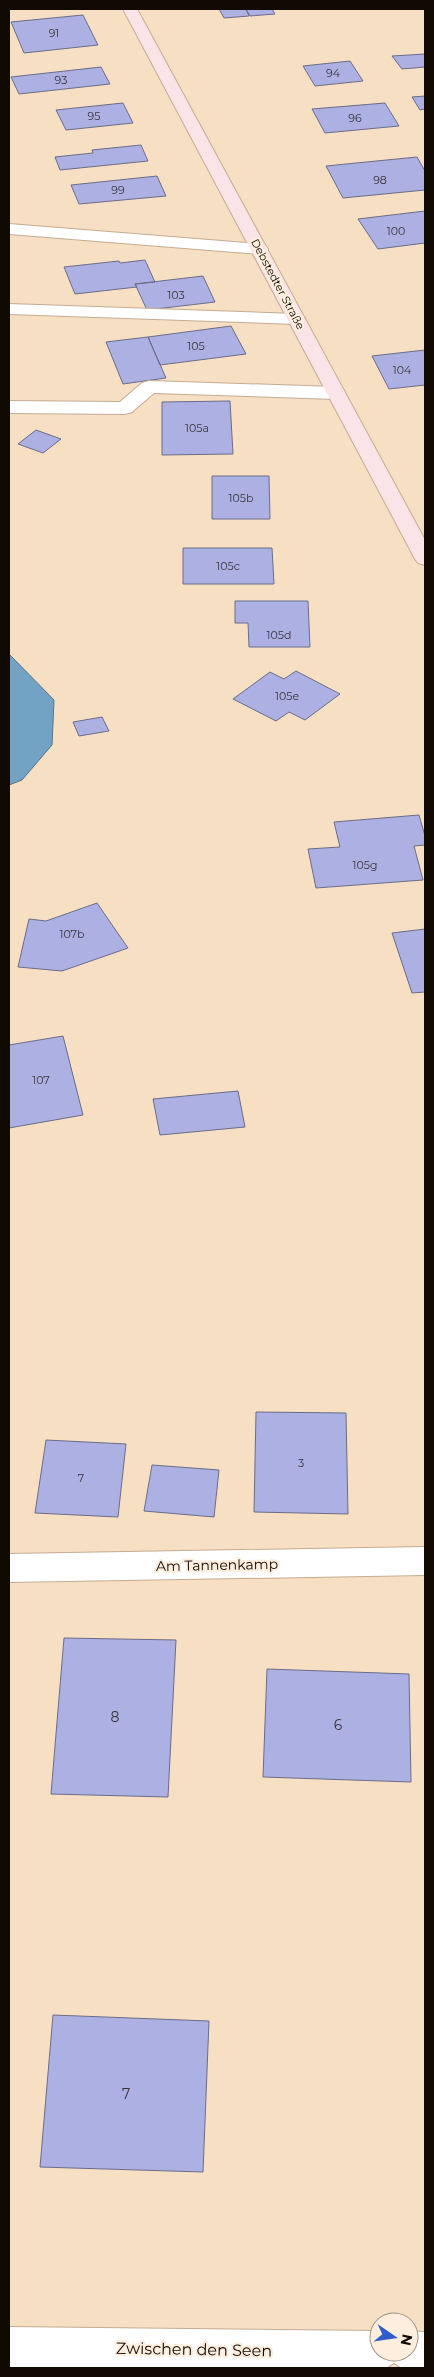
<svg xmlns="http://www.w3.org/2000/svg" width="434" height="2377" font-family="Montserrat,sans-serif">
<rect width="100%" height="100%" fill="#f7dfc4"/>
<path fill="#72a3c5" stroke="#55758b" d="M9,654l45,46 -2,45 -30,35 -13,5z"/>
<path fill="#adb0e2" stroke="#6a6c88" d="M219,9h27l3,7 -25,2z
M246,9h26l3,5 -25,2z
M83,15l15,30 -74,8 -13,-31z
M425,54v13l-23,2 -10,-13z
M350,61l13,20 -48,5 -12,-20z
M101,67l9,17 -91,10 -8,-17z
M425,96v13l-5,1 -8,-13z
M123,103l10,20 -67,7 -10,-20z
M385,103l14,23 -74,7 -13,-24z
M141,145l7,16 -88,9 -5,-13 38,-4 -1,-3z
M417,157l8,14v19l-82,8 -17,-32z
M157,176l9,20 -87,8 -8,-19z
M425,211v32l-47,6 -20,-30z
M145,260l10,22 -20,2 2,3 -62,7 -11,-27 55,-6 1,2z
M203,276l12,26 -68,8 -12,-26z
M231,326l15,28 -86,11 -12,-28z
M148,337l18,41 -43,6 -17,-42z
M425,350v35l-36,4 -17,-33z
M230,401l3,53 -71,1v-53z
M36,430l25,9 -18,14 -25,-9z
M212,476h57l1,43h-58z
M183,548h89l2,36h-91z
M235,601h73l2,46h-61l-1,-24h-13z
M296,671l44,23 -35,26 -16,-8 -13,9 -43,-22 37,-27 14,7z
M102,717l7,14 -30,5 -6,-14z
M419,815l6,21v9l-11,1 9,34 -107,8 -8,-39 32,-2 -6,-25z
M97,903l31,45 -66,23 -44,-4 11,-48 17,2z
M425,929v63l-13,1 -20,-60z
M63,1036l20,79 -74,13v-83z
M238,1091l7,36 -85,8 -7,-36z
M256,1412l90,1 2,101 -94,-2z
M46,1440l80,4 -8,73 -83,-4z
M152,1465l67,5 -5,47 -70,-6z
M64,1638l112,2 -8,157 -117,-3z
M267,1669l142,5 2,108 -148,-5z
M53,2015l156,6 -6,151 -163,-5z"/>
<g fill="none" stroke-linecap="round" stroke-linejoin="round">
<g stroke="#c3ac92" stroke-width="2">
<path id="lane" d="M9,224l250,20 6,1 3,4 -3,4 -6,1 -250,-20z
M9,304l287,10 6,1 3,4 -3,4 -6,1 -287,-10z
M149,381l187,6 7,2 2,4 -2,4 -7,2 -182,-6 -22,19 -7,2 -116,-1v-12l111,1 22,-19z"/>
</g>
<g stroke="#c3ac92" stroke-width="2">
<path id="street" d="M425,1547v28l-416,7v-28z
M9,2327l370,4v21h30v-21l16,1v36h-23l-8,-5 -8,5 -377,-1z"/>
</g>
<g stroke="#c3ac92" stroke-width="2">
<path id="secondary" d="M123,9h14l288,531v25l-7,-2 -3,-4z"/>
</g>
<use href="#lane" fill="#fff" fill-rule="evenodd"/>
<use href="#street" fill="#fff" fill-rule="evenodd"/>
<use href="#secondary" fill="#fbe4e7" fill-rule="evenodd"/>
</g>
<g text-anchor="middle" stroke-width="4.5" stroke-linejoin="round" paint-order="stroke">
<g font-size="11" fill="#38343b">
<text x="54" y="37">91</text>
<text x="333" y="77">94</text>
<text x="61" y="84">93</text>
<text x="94" y="120">95</text>
<text x="355" y="122">96</text>
<text x="380" y="184">98</text>
<text x="118" y="194">99</text>
<text x="396" y="235">100</text>
<text x="176" y="299">103</text>
<text x="196" y="350">105</text>
<text x="402" y="374">104</text>
<text x="197" y="432">105a</text>
<text x="241" y="502">105b</text>
<text x="228" y="570">105c</text>
<text x="279" y="639">105d</text>
<text x="287" y="700">105e</text>
<text x="365" y="869">105g</text>
<text x="72" y="938">107b</text>
<text x="41" y="1084">107</text>
<text x="301" y="1467">3</text>
<text x="81" y="1482">7</text>
</g>
<g font-size="11" fill="#110a03" stroke="#fdeede">
<text transform="translate(278 284) rotate(62)" y="4">Debstedter Straße</text>
</g>
<g font-size="14" fill="#110a03" stroke="#fdeede">
<text transform="translate(217 1565) rotate(-1)" y="5">Am Tannenkamp</text>
</g>
<g font-size="14" fill="#38343b">
<text x="115" y="1722">8</text>
<text x="338" y="1730">6</text>
<text x="126" y="2099">7</text>
</g>
<g font-size="16" fill="#110a03" stroke="#fdeede">
<text transform="translate(194 2349) rotate(1)" y="6">Zwischen den Seen</text>
</g>
</g>
<rect width="434" height="2377" fill="none" stroke="#110a03" stroke-width="20"/>
<g transform="translate(394 2337) rotate(103)"><circle r="24" fill="#fdeede" stroke="#9f9386"/>
<path d="M0-4L9 19L0 12L-9 19Z" fill="#315ccc"/>
<text y="-8" font-size="14" font-weight="bold" text-anchor="middle" fill="#110a03">N</text>
</g>
</svg>
